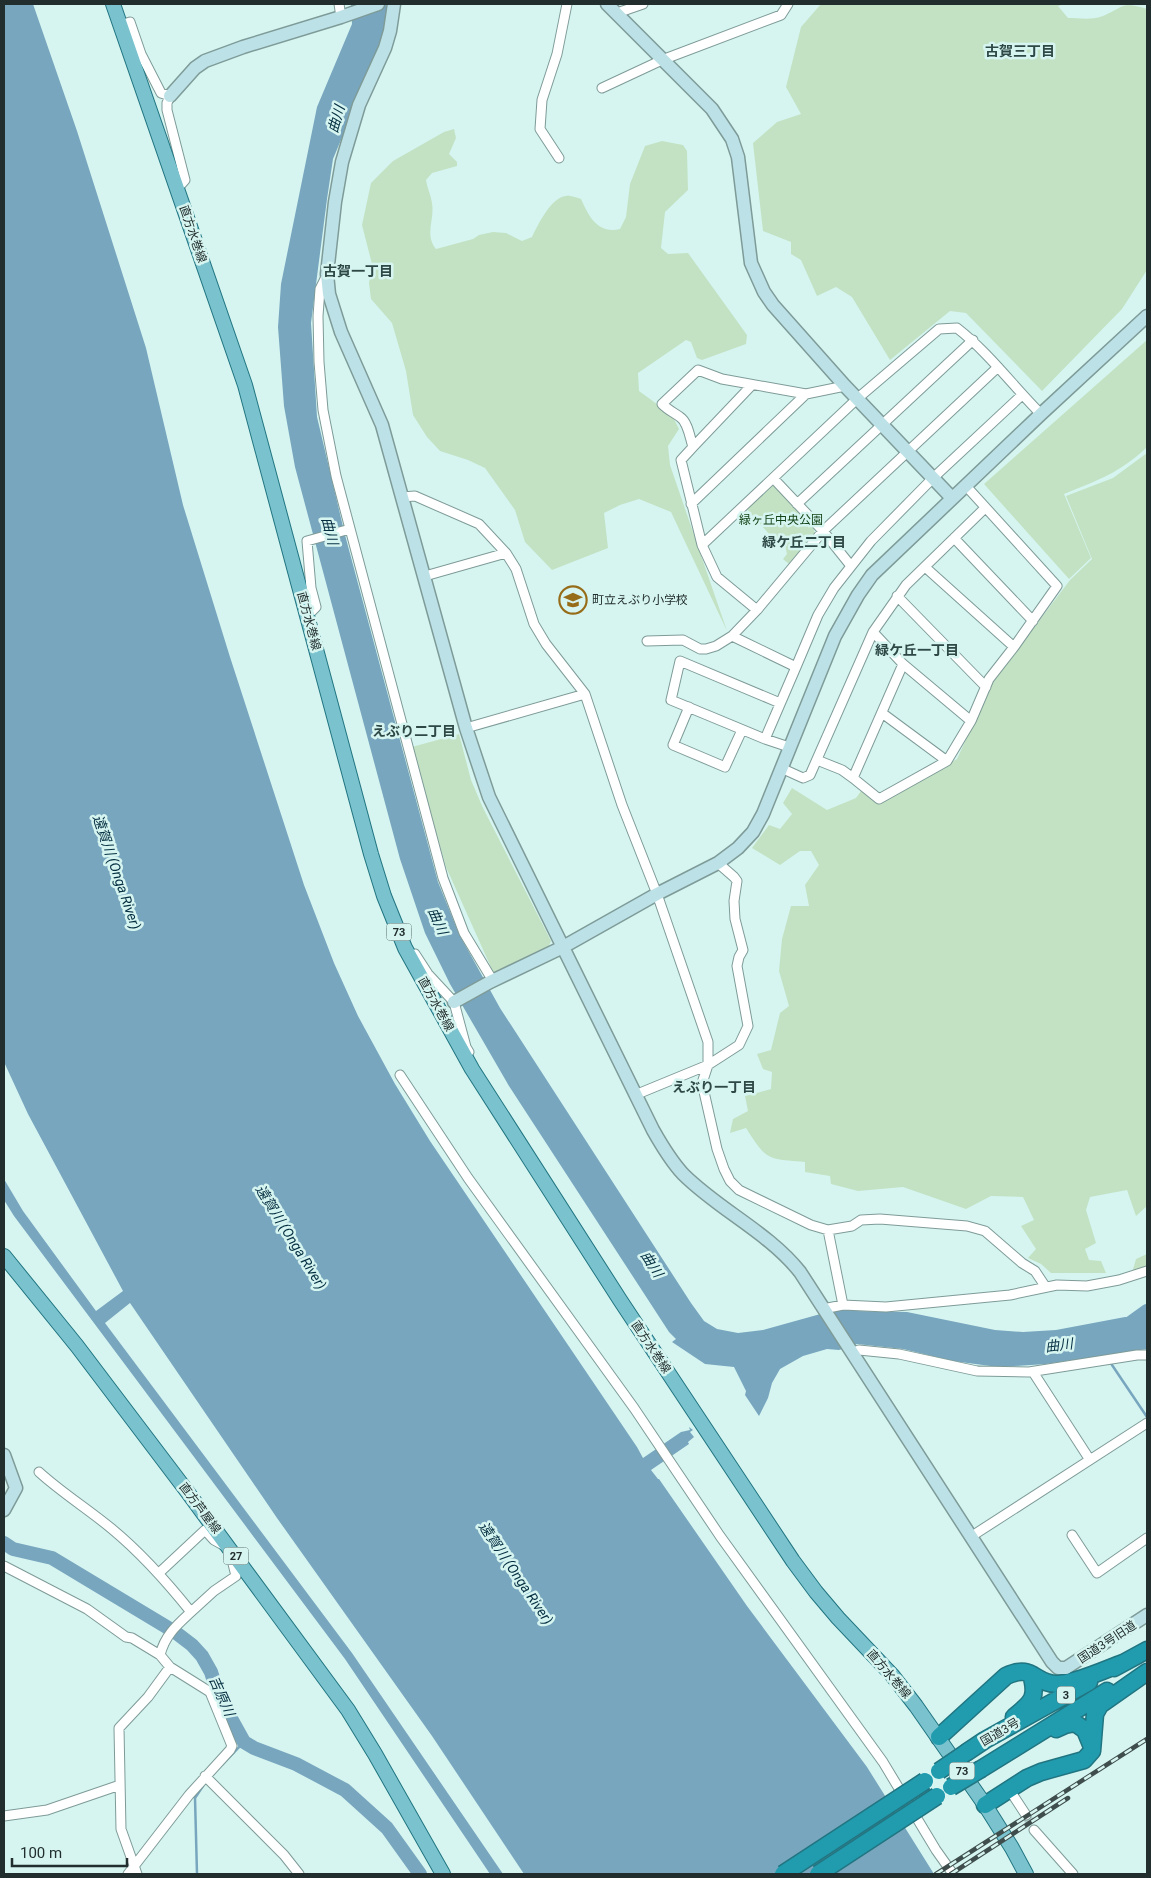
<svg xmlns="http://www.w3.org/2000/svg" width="1151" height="1878" font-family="Roboto,'Noto Sans JP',sans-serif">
<rect width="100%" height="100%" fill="#d6f5f1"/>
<path fill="#c3e2c3" d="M821,4h244l-7,2 10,12c9,0 23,2 32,-1 23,-8 19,-17 47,-8v261l-25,39 -80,82 -76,-78 -16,-2 -60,49 -38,-63 -16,-10 -19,9 -16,-36 -10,-6v-12l-28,-11 -10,-88 24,-21 24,-8 -15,-27 15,-60z
M454,129l2,9 -7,16 8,8v4l-25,7 -6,7c1,8 5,15 6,23 3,17 -8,31 4,46l37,-10 6,-4 14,-3 13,1 16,8 10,-4c6,-12 19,-40 34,-41 4,-1 11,2 15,3 8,18 17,35 39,30l6,-12 4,-33 15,-38 17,-5 21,4 4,6 1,39 -23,22 -4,36 7,6 20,-1 59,82 -1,9 -44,16 -5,-2 -6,-16 -5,-2 -48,33 1,18 33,24 7,14 -11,17 2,19 57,166 -56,-119 -32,-13 -19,6 -16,8 4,35 -56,22 -27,-28 -10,-32 -30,-42 -17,-8 -28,-9 -13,-14 -14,-22 -7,-44 -14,-48 -21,-24 -2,-16 3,-19 -10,-39 9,-42 22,-22 51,-29z
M1147,340v107c-27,26 -49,33 -83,47l27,64 -22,21 -85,-95z
M1147,453v753l-11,10 -9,-26 -37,7 -4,13 10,33 -11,6 4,11 12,1 5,12h-55l-10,-9 -13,-6 8,-9 -15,-23 13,-6 -11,-23 -32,-1 -25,13 -63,-22 -45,4 -27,-7 -1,-8 -25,-4v-10c-38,-3 -38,-1 -59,-34l-16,5 3,-14 15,-8 -3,-15 26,-7 1,-17 -9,-3 -6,-15 14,-4 9,-37 9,-7 -10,-35 3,-32 9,-33h18l-4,-21 14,-20 -8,-14h-11l-20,14 -28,-17 17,-23 11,4 12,-15 -9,-11 9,-15 35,22 29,-12 10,-14 23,15 68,-40 35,-76 78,-103 22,-21 -26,-63 47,-18z
M769,485h5l40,44 1,6 -26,29 -6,-5 4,-5 -2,-9 -16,-11 -23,-26z
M459,734l12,46 12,28 68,133 -3,7 -54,26 -48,-107 -34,-120z
M1147,1254v13l-15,6 4,-14z"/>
<path fill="#78a6be" d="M4,4h29l44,127 69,217 37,157 47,152 74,228 30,78 24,53 37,68 35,57 207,306 6,11 38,-26 9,-2 -1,-3 4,3 -3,2 4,5 -6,5 1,2 -38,26 7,9h1l88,127 120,161 67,107h-410l-92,-138 -155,-218 -147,-215 -25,20 247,330 151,221h-13l-145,-215 -331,-443 -10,-16v-21l19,32 73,100 27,-20 -95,-177 -24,-52z
M351,4h35l1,4 -6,36 -48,115 -6,40 -16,124 6,94 28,118 93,347 21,52 41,74 191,295 13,18 13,8 21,4 25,-3 79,-22 14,3 51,1 88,18 28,2 33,-2 69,-13 22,2v30l-101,15 -48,3 -45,-6 -50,-12 -46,-5 -18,6 -12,-1 -24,7 -23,13 -8,14 -4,15 -9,18 -14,-21 1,-4 -12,-24 -29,-3 -33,-22 4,-3 -7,-7 -160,-246 -59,-102 -25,-51 -25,-74 -105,-392 -11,-61 -6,-79 3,-43 36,-177 35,-83z"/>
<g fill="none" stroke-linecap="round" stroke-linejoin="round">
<path stroke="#78a6be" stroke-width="2.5" d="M1110,1362l37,55
M222,1765l22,-23
M197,1874l-2,-76 8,-12"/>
<path stroke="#78a6be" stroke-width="14" d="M1122,1329l25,-18
M4,1543l9,6 39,9 123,74 17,13 10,11 9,16 8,25 25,45 10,6 42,16 49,26 42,38 33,46"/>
<path stroke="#b2cdca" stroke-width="9" stroke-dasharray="9 4.5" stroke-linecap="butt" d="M1026,1815l8,15"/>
<g stroke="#7e9b98" stroke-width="11">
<path id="street" d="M339,4l2,13
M617,13l26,-9
M120,25l10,-3 11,32 20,39 9,3 -3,7v7l18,70 -8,9
M602,88l60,-28 119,-45 7,-11
M559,158l-19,-29 2,-29 15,-46 10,-50
M327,275l-7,14 -2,27 1,46 4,48 13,66 107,402 21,55 29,48
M693,447l58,-61
M773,478l50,53 28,35
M402,497l13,-1 64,28 27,29 10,16 18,55 12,20 39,50 37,111 35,89 51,148v23l-6,18 15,66 7,20 6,12 9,9 72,35 17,5 24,-4 9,-6 19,-1 87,7 18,5 37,32 13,8 10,15
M691,504l115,-110
M797,504l176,-164
M954,538l79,83
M702,545l156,-147 81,-69 18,-1c32,25 56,58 84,86
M925,567l89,80
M425,576l81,-23
M897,596l89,91
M757,610l-40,-33 -15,-32 -21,-85 12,-13c-3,-9 -5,-25 -13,-30 -7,-5 -12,-7 -18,-13l36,-34 24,9 84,15 39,-8
M307,616l9,-9 -5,-19 -4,-47 43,-12
M873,632l30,32 68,57
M732,636l64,31 22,-52 16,-27 37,-47 62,-63 89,-83
M647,641l36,-1 17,9h6l10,-3 16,-10 25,-26 66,-79 175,-164
M903,664l-50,114 26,21 68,-38 24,-40 18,-42 25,-32 43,-61 -91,-100
M780,703l-100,-42 -9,39 94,39 24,8
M689,707l-16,38 52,22 17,-37
M882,713l65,48
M466,728l119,-34
M765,739l31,-72
M817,760l25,10 11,8
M781,768l22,10 7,-3 63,-143 33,-47 79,-77
M415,954l13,20 26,28 12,45 3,5
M400,1075l68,103 166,230 86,128 163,226 53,88 17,24
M635,1095l73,-30 31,-20 9,-19 -11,-60 2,-9 4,-7 -8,-31 -1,-18 3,-20 -3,-4 -16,-14
M828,1230l15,75
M823,1309l20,-4 43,2 124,-12 47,-10 30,1 32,-6 28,-9
M852,1353l7,-3 40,4 78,17 52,1 108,-17h10
M1033,1372l57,88
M39,1472c23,21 49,37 73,57 29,24 55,53 79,83 -14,13 -26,23 -31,43
M1072,1535l25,38 50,-35
M972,1536l175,-113
M4,1566l83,43 39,28 6,1 28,17 10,12 40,25 22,54 -2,4 -41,45 -61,79
M159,1573l46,-43 9,10 9,5
M191,1612l23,-21 22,-15 -5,-20
M205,1776l79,79 15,19
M1009,1789l17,26
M4,1816l43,-6 73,-25
M1034,1830l39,44
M137,1874l-16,-45 -2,-101 29,-31 22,-30"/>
</g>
<g stroke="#7e9b98" stroke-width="15">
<path id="secondary" d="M394,4l-4,27 -5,17 -26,57 -17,57 -7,40 -8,72 2,20 12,38 41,93 84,303 23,69 164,333c9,16 18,31 30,44 36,36 85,58 117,98l252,390 6,6h8l81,-53
M607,4l105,105 20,30 6,18 13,106 13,29 9,13 72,81 107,112
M170,96l25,-28 10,-7 38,-14 98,-30 37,-13
M454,1002l36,-20 73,-35 94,-53 61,-31 20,-15 15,-16 10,-18 72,-178 23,-41 14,-20 169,-161 106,-98
M4,1455l12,33 -12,22"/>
</g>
<g stroke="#217581" stroke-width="16">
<path id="primary" d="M113,4l132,381 126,469 13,42 21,52 67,121 148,231 173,261 23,31 22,26 54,57 24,31 69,99 27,43 14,26
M4,1256l73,90 109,144 162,220 27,44 68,120"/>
</g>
<g stroke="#217581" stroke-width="19">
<path id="highway" d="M1114,1668l33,-18
M1014,1717c18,-15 24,-19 17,-43
M1056,1729l9,-4 10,-2 10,7 7,17
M939,1737l67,-61c27,-13 28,8 51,8 17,0 49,-15 66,-21
M967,1752l18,-12 104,-58
M981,1769l126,-78
M985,1805l42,-27 14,-6 43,-12 8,-9 3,-37 5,-9 47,-33"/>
</g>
<use href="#street" stroke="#fff" stroke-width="9"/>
<use href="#secondary" stroke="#bce1e7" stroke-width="12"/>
<use href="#primary" stroke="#7ac3ce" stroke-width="14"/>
<use href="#highway" stroke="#219bae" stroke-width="16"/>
<g stroke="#3f4e4c" stroke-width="4.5">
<path id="rail" d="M936,1874l211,-135
M951,1874l117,-76"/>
</g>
<use href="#rail" stroke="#d6f5f1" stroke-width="2.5" stroke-dasharray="8" stroke-linecap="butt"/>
<g stroke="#217581" stroke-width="19" stroke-linecap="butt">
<path id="highway-bridge" d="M939,1771l28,-19
M951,1787l30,-18
M783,1874l142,-93
M818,1874l119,-78"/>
</g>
<use href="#highway-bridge" stroke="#219bae" stroke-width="16"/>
</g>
<defs>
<g id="school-ring" transform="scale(1.4375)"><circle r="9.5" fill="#d6f5f1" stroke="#976c19" stroke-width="1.5"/><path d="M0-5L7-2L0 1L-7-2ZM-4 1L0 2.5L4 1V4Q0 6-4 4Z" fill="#976c19"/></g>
</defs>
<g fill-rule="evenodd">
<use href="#school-ring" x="573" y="600"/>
</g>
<g text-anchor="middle" stroke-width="5" stroke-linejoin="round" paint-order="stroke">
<g fill="#d6f5f1" stroke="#586a68" stroke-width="1">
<rect x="386.5" y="923.5" width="25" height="17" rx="4"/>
<rect x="223.5" y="1547.5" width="25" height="17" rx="4"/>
<rect x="1057" y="1686.5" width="18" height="17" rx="4"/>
<rect x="949.5" y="1762.5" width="25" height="17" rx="4"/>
</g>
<g font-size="11" font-weight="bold" fill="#222e2d">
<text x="399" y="936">73</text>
<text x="236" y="1560">27</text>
<text x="1066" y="1699">3</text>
<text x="962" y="1775">73</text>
</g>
<g font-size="12" fill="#222e2d" stroke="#d6f5f1">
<text transform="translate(193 234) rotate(71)" y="4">直方水巻線</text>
<text transform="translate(309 621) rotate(75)" y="4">直方水巻線</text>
<text transform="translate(436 1004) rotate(61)" y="4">直方水巻線</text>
<text transform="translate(651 1347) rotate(56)" y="4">直方水巻線</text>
<text transform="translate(200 1508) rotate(53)" y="4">直方芦屋線</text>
<text transform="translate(1107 1642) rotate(-33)" y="4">国道3号旧道</text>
<text transform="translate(889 1674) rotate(49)" y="4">直方水巻線</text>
<text transform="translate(1000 1732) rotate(-30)" y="4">国道3号</text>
</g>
<g font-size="12" fill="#134417" stroke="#d6f5f1">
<text x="781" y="524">緑ヶ丘中央公園</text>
</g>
<g font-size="12" fill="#222e2d" stroke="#d6f5f1" text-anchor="start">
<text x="592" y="604">町立えぶり小学校</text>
</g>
<g font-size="14" font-weight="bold" fill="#2e4846" stroke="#d6f5f1">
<text x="1020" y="56">古賀三丁目</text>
<text x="358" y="276">古賀一丁目</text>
<text x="804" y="547">緑ケ丘二丁目</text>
<text x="917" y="655">緑ケ丘一丁目</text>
<text x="414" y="736">えぶり二丁目</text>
<text x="714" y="1092">えぶり一丁目</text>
</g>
<g font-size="14" font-style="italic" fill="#042e40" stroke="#d6f5f1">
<text transform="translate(336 119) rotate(-74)" y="5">曲川</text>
<text transform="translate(330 531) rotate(76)" y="5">曲川</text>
<text transform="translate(117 872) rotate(71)" y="5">遠賀川 (Onga River)</text>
<text transform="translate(438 921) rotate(66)" y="5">曲川</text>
<text transform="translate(291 1237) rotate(58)" y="5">遠賀川 (Onga River)</text>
<text transform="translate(652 1264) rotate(57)" y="5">曲川</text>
<text transform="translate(1059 1345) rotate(-7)" y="5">曲川</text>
<text transform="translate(516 1573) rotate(56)" y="5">遠賀川 (Onga River)</text>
<text transform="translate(222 1696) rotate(66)" y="5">吉原川</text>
</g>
</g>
<rect width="1151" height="1878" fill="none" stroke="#222e2d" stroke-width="10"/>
<path d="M12 1858v8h115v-8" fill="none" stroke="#222e2d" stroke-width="2.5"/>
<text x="20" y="1858" font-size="15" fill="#222e2d" stroke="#d6f5f1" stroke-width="4" paint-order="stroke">100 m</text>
</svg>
